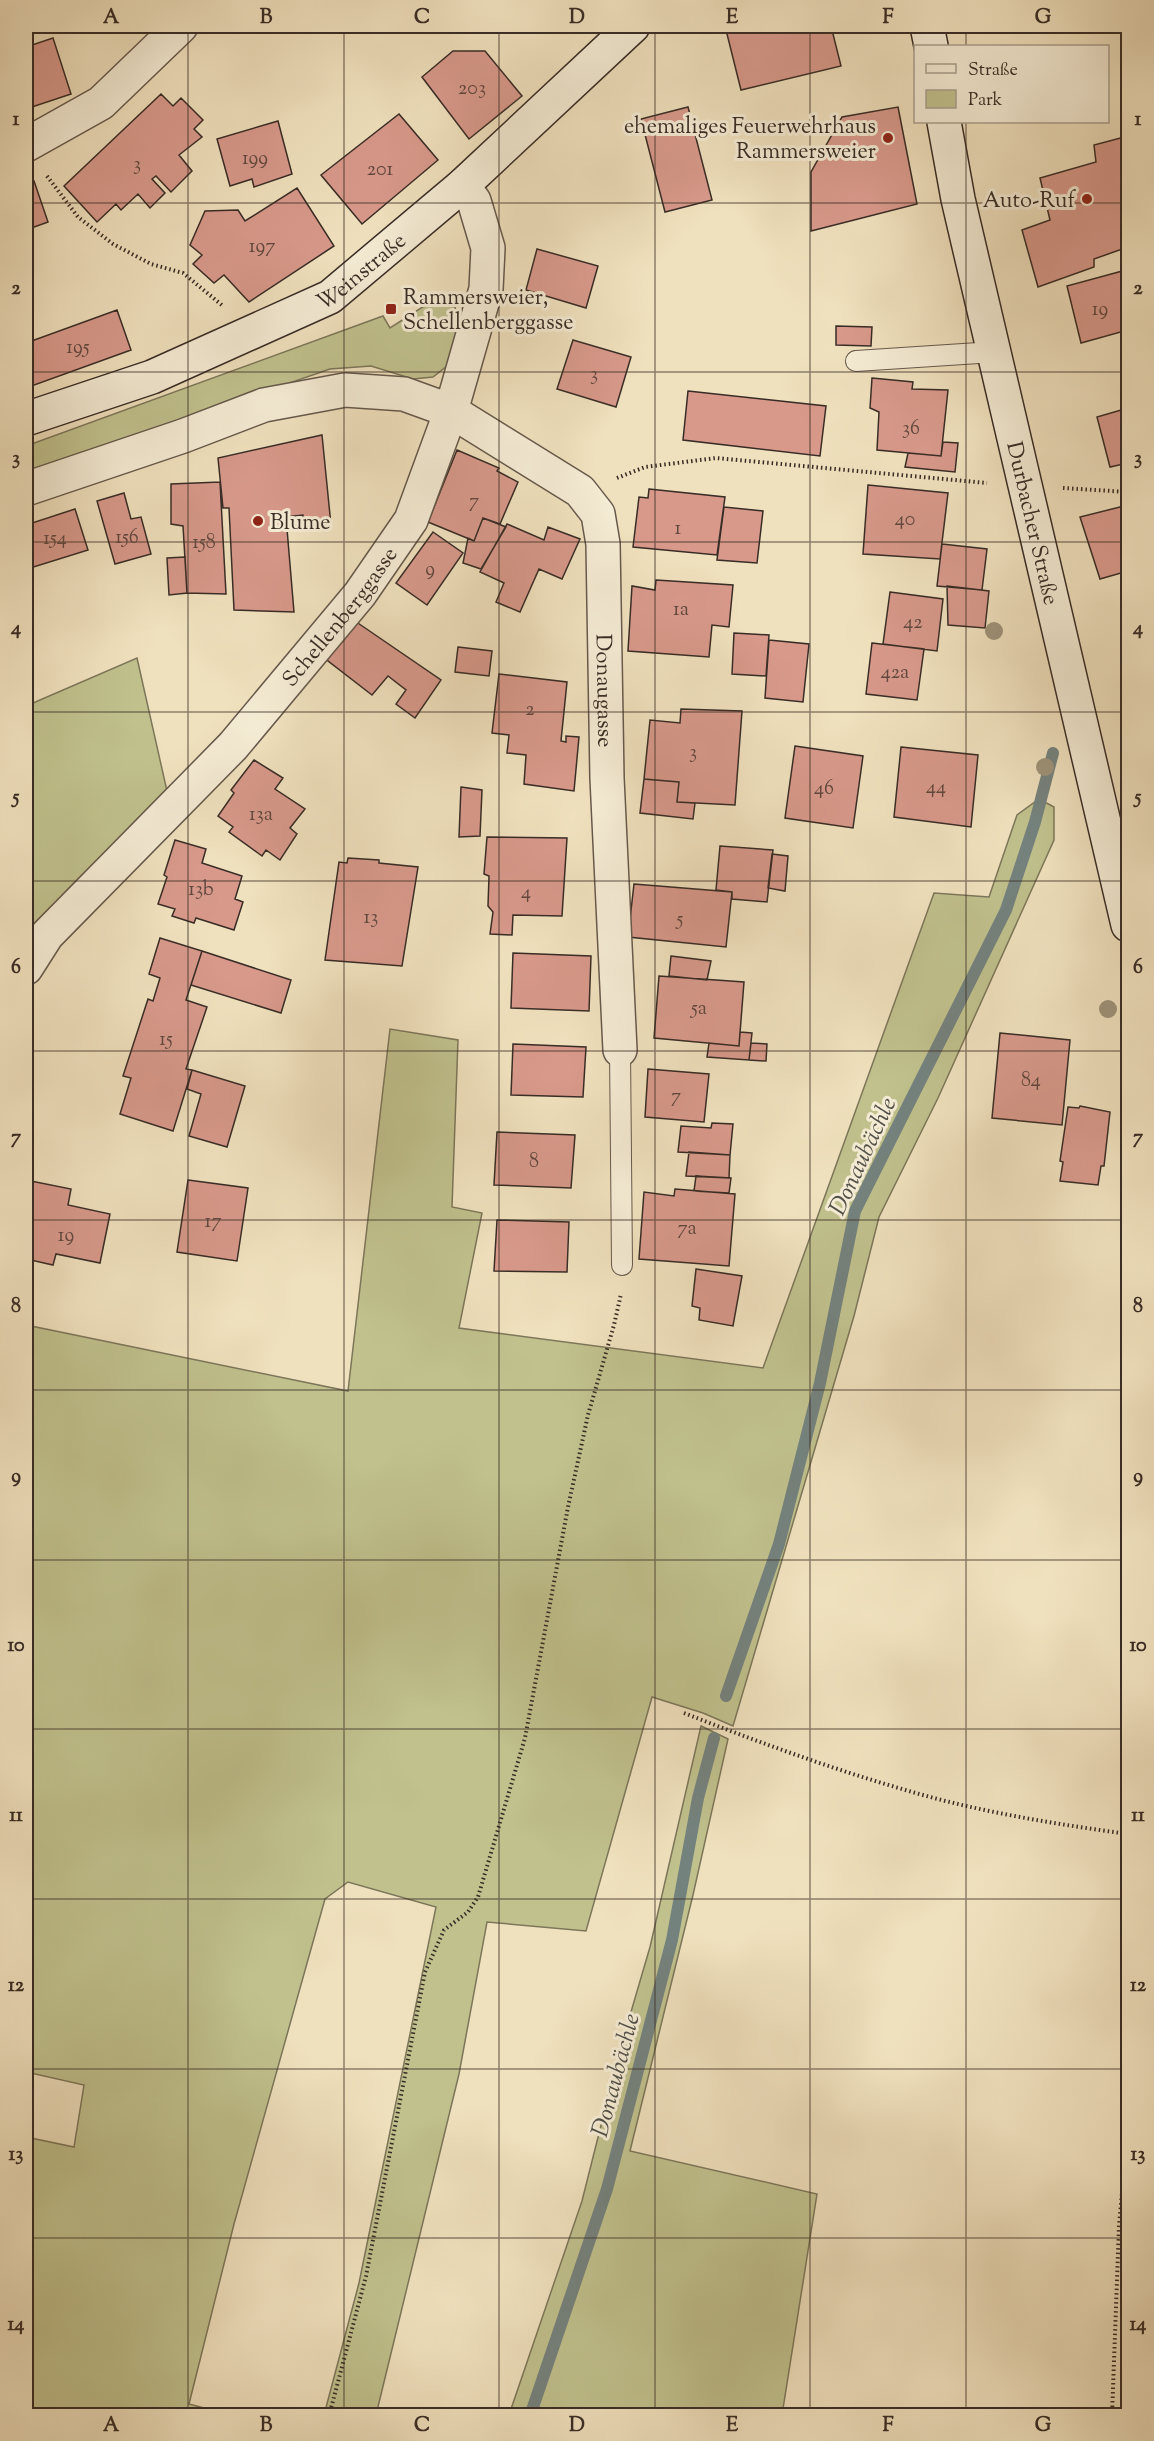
<svg xmlns="http://www.w3.org/2000/svg" width="1154" height="2441" font-family="'Sorts Mill Goudy',serif">
<rect width="100%" height="100%" fill="#f0e1be"/>
<filter id="stains"><feTurbulence type="fractalNoise" baseFrequency=".00333" numOctaves="4"/><feColorMatrix values="0 0 0 0 .2 0 0 0 0 .09 0 0 0 0 .02 0 0 0 .5 -.17"/></filter>
<radialGradient id="worn" r=".72"><stop offset=".6" stop-color="#630" stop-opacity="0"/><stop offset="1" stop-color="#630" stop-opacity=".3"/></radialGradient>
<path fill="#c0c18d" stroke="#7c765a" stroke-width="1.5" d="M435,299l18,3 5,14 2,23 -8,23 -19,15 -20,2 -42,-13 -41,3 -304,105v-28l357,-130 7,12z
M137,658l30,133 -141,159v-244z
M1039,799l15,8v33l-116,258 -59,119 -25,99 -121,410 -30,-13 -51,-16 -66,234 -99,-9 -28,152 -83,341h-52l35,-132 77,-376 -88,-25 -23,17 -91,325 -45,180 41,11h-204v-278l48,10 10,-62 -58,-13v-747l322,66 42,-362 68,11 -6,167 30,6 -23,115 304,40 171,-475 55,4 28,-82z
M701,1726l27,13 -35,156 -63,256 187,43 -35,221h-273l73,-214 39,-155 29,-99z"/>
<g fill="none" stroke-linecap="round" stroke-linejoin="round">
<path stroke="#74827e" stroke-width="12" d="M726,1696l53,-152 41,-161 35,-172 151,-301 29,-88 18,-69
M530,2416l77,-227 65,-249 26,-142 16,-60"/>
</g>
<path fill="#d8998b" stroke="#382c26" stroke-width="1.5" d="M725,26h106l10,40 -100,24z
M53,38l18,56 -45,15v-62z
M453,51h32l37,45 -53,43 -47,-62z
M161,94l12,12 8,-8 22,22 -9,9 8,8 -23,18 13,16 -21,21 -15,-16 -4,3 13,14 -15,15 -12,-14 -17,16 -5,-6 -19,18 -33,-36z
M688,107l24,93 -47,12 -24,-93z
M898,107l19,97 -106,27v-59l31,-55z
M399,114l39,46 -76,64 -41,-49z
M278,121l14,53 -38,13 -2,-8 -22,7 -13,-47z
M1128,136v111l-34,12v8l-56,20 -16,-57 28,-10 -10,-42 56,-16 -2,-17z
M34,181l14,41 -22,8v-46z
M297,188l37,58 -85,56 -25,-27 -10,8 -21,-19 9,-9 -12,-10 15,-34 33,-1 7,11z
M537,249l61,17 -12,42 -60,-18z
M1126,270l2,9v51l-47,13 -14,-57z
M117,310l14,40 -105,38v-45z
M836,326l36,1 -1,19 -35,-1z
M573,340l58,17 -15,50 -59,-18z
M872,378l41,4 -1,7 36,1 -7,66 -64,-6 2,-38 -9,-4z
M688,391l138,15 -6,50 -137,-16z
M1128,408v55l-18,4 -13,-50z
M322,435l9,90 -27,2 -1,-12 -17,2 8,95 -60,-2 -5,-102h-6l-5,-50z
M943,442l15,1 -3,29 -50,-5 3,-14 33,3z
M457,450l42,18 -2,3 21,11 -18,42 -17,-6 -9,23 -46,-19z
M220,482l6,112 -39,-1 -4,-67 -12,-2v-40z
M868,485l80,8 -8,66 -77,-5z
M649,489l76,8 -8,58 -84,-8 6,-50 9,1z
M124,493l7,26 10,-2 10,37 -36,10 -18,-63z
M1128,505v66l-28,8 -20,-62z
M724,507l39,4 -6,52 -40,-3z
M75,509l13,41 -61,19 -1,-44z
M483,518l23,9 -25,42 -18,-6 5,-25 6,3z
M507,524l37,16 4,-13 32,12 -18,40 -23,-10 -19,43 -24,-10 8,-19 -24,-11z
M433,532l30,21 -36,52 -31,-22z
M942,544l45,5 -5,41 -45,-4z
M185,557l2,36 -18,2 -2,-37z
M656,580l77,5 -4,42 -17,-2 -3,32 -81,-6 4,-65 23,4z
M947,586l42,5 -4,37 -37,-3z
M890,592l53,7 -6,52 -54,-7z
M352,619l89,61 -26,38 -19,-14 10,-14 -18,-14 -16,19 -49,-38z
M734,633l35,2 -3,41 -34,-2z
M769,640l40,4 -6,58 -38,-4z
M872,643l52,6 -7,51 -51,-6z
M458,647l34,4 -3,25 -34,-4z
M499,674l68,8 -6,59 5,1v-6l13,1 -5,54 -50,-7 2,-29 -19,-2 2,-18 -17,-2z
M681,709l61,2 -7,94 -58,-3 2,-20 -35,-3 6,-59 30,3z
M795,746l68,10 -10,72 -68,-10z
M901,747l77,8 -7,72 -77,-10z
M254,760l29,18 -8,11 30,20 -15,19 7,6 -17,26 -14,-10 -4,6 -33,-24 4,-5 -15,-11 16,-23 -3,-3z
M644,779l35,3 -2,20 18,1 -2,16 -53,-6z
M461,787l21,3 -2,46 -21,1z
M487,837l80,1 -5,78 -49,-1 -1,20 -22,-1 3,-22 -5,-6 1,-30 -5,-2z
M175,840l31,9 -4,14 40,13 -7,23 8,3 -9,28 -38,-12 -2,5 -22,-7 3,-7 -17,-5 9,-27 -3,-2z
M720,846l53,4 -6,52 -35,-3v-7l-16,-2z
M772,854l16,2 -3,35 -17,-3z
M348,858l31,2v3l39,4 -16,99 -77,-6 14,-98 8,1z
M634,884l98,8 -6,55 -98,-10z
M160,938l42,13 -16,49 21,7 -21,62 6,1 -19,61 -53,-17 11,-36 -8,-2 25,-77 5,2 7,-23 -11,-4z
M202,951l89,29 -10,33 -90,-28z
M513,953l78,3 -2,55 -78,-3z
M671,956l40,5 -4,19 -38,-4z
M659,976l85,6 -5,64 -85,-8z
M740,1032l12,1 -3,27 -42,-3 2,-14 30,3z
M1000,1033l70,7 -8,85 -70,-7z
M751,1043l16,1 -1,17 -17,-1z
M513,1044l73,3 -3,50 -72,-2z
M648,1069l61,5 -5,48 -59,-5z
M192,1070l53,16 -18,61 -38,-11 12,-42 -14,-5z
M1080,1106l30,6 -6,54h-3l-3,19 -38,-4 3,-19 -3,-1 8,-54 11,1z
M712,1123l21,1 -3,31 -52,-3 3,-26 30,2z
M497,1132l78,3 -4,53 -77,-3z
M689,1152l41,3 -1,23 -43,-2z
M696,1176l35,2 -2,15 -35,-2z
M26,1180l45,9 -3,16 42,9 -10,49 -44,-9 -3,11 -27,-6z
M188,1180l60,8 -11,73 -60,-9z
M675,1189l60,5 -6,72 -90,-7 5,-67 30,4z
M497,1220l72,2 -2,50 -73,-1z
M696,1269l46,7 -9,50 -34,-6 1,-12 -8,-2z"/>
<g fill="none" stroke-linecap="round" stroke-linejoin="round">
<g stroke="#66594c" stroke-width="22">
<path id="lane" d="M856,361l138,-9
M620,1050l2,215"/>
</g>
<g stroke="#66594c" stroke-width="36">
<g id="street">
<path d="M26,145l75,-42 80,-77"/>
<path id="s1" d="M26,489l157,-53 81,-31 81,-15 59,4 47,17 129,80 18,23 5,30 4,234 13,272"/>
<path id="s2" d="M26,968l21,-33 186,-189 127,-152 51,-74 40,-109 35,-122 2,-41 -14,-47 -11,-16"/>
</g>
</g>
<g stroke="#382c26" stroke-width="36">
<g id="secondary">
<path d="M927,26l4,20"/>
<path id="s3" d="M944,122l14,77 170,726"/>
<path id="s4" d="M26,419l126,-42 178,-80 133,-112 170,-159"/>
</g>
</g>
<path stroke="#382c26" stroke-width="4" stroke-dasharray="1.5 3" stroke-linecap="butt" d="M47,176l31,41 35,27 38,20 32,9 40,33
M617,478l28,-11 71,-9 271,25
M1063,488l65,4
M1128,1047l-3,4 3,20
M684,1713c74,29 148,56 225,78 71,21 146,33 219,43
M329,2416l37,-140 59,-304 19,-42 24,-18 10,-15 47,-159 43,-231 20,-92 26,-90 7,-31
M1112,2416l7,-190 9,-100"/>
<use href="#lane" stroke="#f5ecd5" stroke-width="20"/>
<use href="#street" stroke="#f5ecd5" stroke-width="33"/>
<use href="#secondary" stroke="#f5ecd5" stroke-width="33"/>
</g>
<g fill="#9e9279">
<circle cx="994" cy="631" r="9"/>
<circle cx="1045" cy="767" r="9"/>
<circle cx="1108" cy="1009" r="9"/>
</g>
<path fill="none" stroke="#382c26" stroke-width="1.5" stroke-opacity="0.55" d="M188,26v2390M344,26v2390M499,26v2390M655,26v2390M810,26v2390M966,26v20M966,122v2294M26,203h1102M26,372h1102M26,542h1102M26,712h1102M26,881h1102M26,1051h1102M26,1220h1102M26,1390h1102M26,1560h1102M26,1729h1102M26,1899h1102M26,2069h1102M26,2238h1102"/>
<g fill="#8f2418" stroke="#f5ecd5" stroke-width="2">
<circle cx="888" cy="138" r="6"/>
<circle cx="1087" cy="199" r="6"/>
<rect x="385" y="303" width="12" height="12" rx="3"/>
<circle cx="258" cy="521" r="6"/>
</g>
<g text-anchor="middle" stroke-width="6" stroke-linejoin="round" paint-order="stroke">
<g font-size="20" fill="#60473f">
<text x="472" y="94">203</text>
<text x="255" y="164">199</text>
<text x="137" y="170">3</text>
<text x="380" y="175">201</text>
<text x="262" y="252">197</text>
<text x="1100" y="315">19</text>
<text x="78" y="353">195</text>
<text x="594" y="380">3</text>
<text x="911" y="434">36</text>
<text x="474" y="507">7</text>
<text x="905" y="525">40</text>
<text x="678" y="534">1</text>
<text x="127" y="543">156</text>
<text x="55" y="544">154</text>
<text x="204" y="548">158</text>
<text x="430" y="575">9</text>
<text x="681" y="615">1a</text>
<text x="913" y="628">42</text>
<text x="895" y="678">42a</text>
<text x="530" y="715">2</text>
<text x="693" y="758">3</text>
<text x="936" y="793">44</text>
<text x="824" y="794">46</text>
<text x="261" y="820">13a</text>
<text x="201" y="895">13b</text>
<text x="526" y="898">4</text>
<text x="371" y="923">13</text>
<text x="680" y="925">5</text>
<text x="699" y="1014">5a</text>
<text x="166" y="1045">15</text>
<text x="1031" y="1086">84</text>
<text x="676" y="1102">7</text>
<text x="534" y="1167">8</text>
<text x="213" y="1227">17</text>
<text x="687" y="1234">7a</text>
<text x="66" y="1241">19</text>
</g>
<g font-size="22" fill="#382c26" stroke="#f5ecd5" text-anchor="end">
<text x="876" y="133">ehemaliges Feuerwehrhaus<tspan x="876" dy="25">Rammersweier</tspan></text>
<text x="1075" y="207">Auto-Ruf</text>
<text x="403" y="304" text-anchor="start">Rammersweier,<tspan x="403" dy="25">Schellenberggasse</tspan></text>
<text x="270" y="529" text-anchor="start">Blume</text>
</g>
<g font-size="22" fill="#382c26" stroke="#f5ecd5">
<text dy="8" stroke="none"><textPath href="#s4" startOffset="368">Weinstraße</textPath></text>
<text dy="8" stroke="none"><textPath href="#s3" startOffset="411">Durbacher Straße</textPath></text>
<text dy="8" stroke="none"><textPath href="#s2" startOffset="472">Schellenberggasse</textPath></text>
<text dy="8" stroke="none"><textPath href="#s1" startOffset="802">Donaugasse</textPath></text>
</g>
<g font-size="24" font-style="italic" fill="#51504a" stroke="#f5ecd5">
<text transform="translate(862 1156) rotate(-65)" y="8">Donaubächle</text>
<text transform="translate(615 2075) rotate(-75)" y="8">Donaubächle</text>
</g>
</g>
<rect width="1154" height="2441" fill="none" stroke="#f0e1be" stroke-width="66"/>
<rect x="914" y="45" width="195" height="78" fill="#f5ecd5" stroke="#a99f8f" stroke-width="1.5"/>
<rect x="926" y="64" width="30" height="9" fill="#f5ecd5" stroke="#a99f8f" stroke-width="1.5"/>
<text x="968" y="75" font-size="18" fill="#382c26">Straße</text>
<rect x="926" y="90" width="30" height="18" fill="#c0c18d" stroke="#a99f8f" stroke-width="1.5"/>
<text x="968" y="105" font-size="18" fill="#382c26">Park</text>
<rect x="33" y="33" width="1088" height="2375" fill="none" stroke="#382c26" stroke-width="2"/>
<g font-size="20" text-anchor="middle" font-weight="bold" fill="#382c26">
<text x="111" y="23">A</text>
<text x="266" y="23">B</text>
<text x="422" y="23">C</text>
<text x="577" y="23">D</text>
<text x="732" y="23">E</text>
<text x="888" y="23">F</text>
<text x="1043" y="23">G</text>
<text x="16" y="125">1</text>
<text x="1138" y="125">1</text>
<text x="16" y="294">2</text>
<text x="1138" y="294">2</text>
<text x="16" y="464">3</text>
<text x="1138" y="464">3</text>
<text x="16" y="634">4</text>
<text x="1138" y="634">4</text>
<text x="16" y="803">5</text>
<text x="1138" y="803">5</text>
<text x="16" y="973">6</text>
<text x="1138" y="973">6</text>
<text x="16" y="1143">7</text>
<text x="1138" y="1143">7</text>
<text x="16" y="1312">8</text>
<text x="1138" y="1312">8</text>
<text x="16" y="1482">9</text>
<text x="1138" y="1482">9</text>
<text x="16" y="1651">10</text>
<text x="1138" y="1651">10</text>
<text x="16" y="1821">11</text>
<text x="1138" y="1821">11</text>
<text x="16" y="1991">12</text>
<text x="1138" y="1991">12</text>
<text x="16" y="2160">13</text>
<text x="1138" y="2160">13</text>
<text x="16" y="2330">14</text>
<text x="1138" y="2330">14</text>
<text x="111" y="2431">A</text>
<text x="266" y="2431">B</text>
<text x="422" y="2431">C</text>
<text x="577" y="2431">D</text>
<text x="732" y="2431">E</text>
<text x="888" y="2431">F</text>
<text x="1043" y="2431">G</text>
</g>
<rect width="100%" height="100%" filter="url(#stains)"/>
<rect width="100%" height="100%" fill="url(#worn)"/>
</svg>
